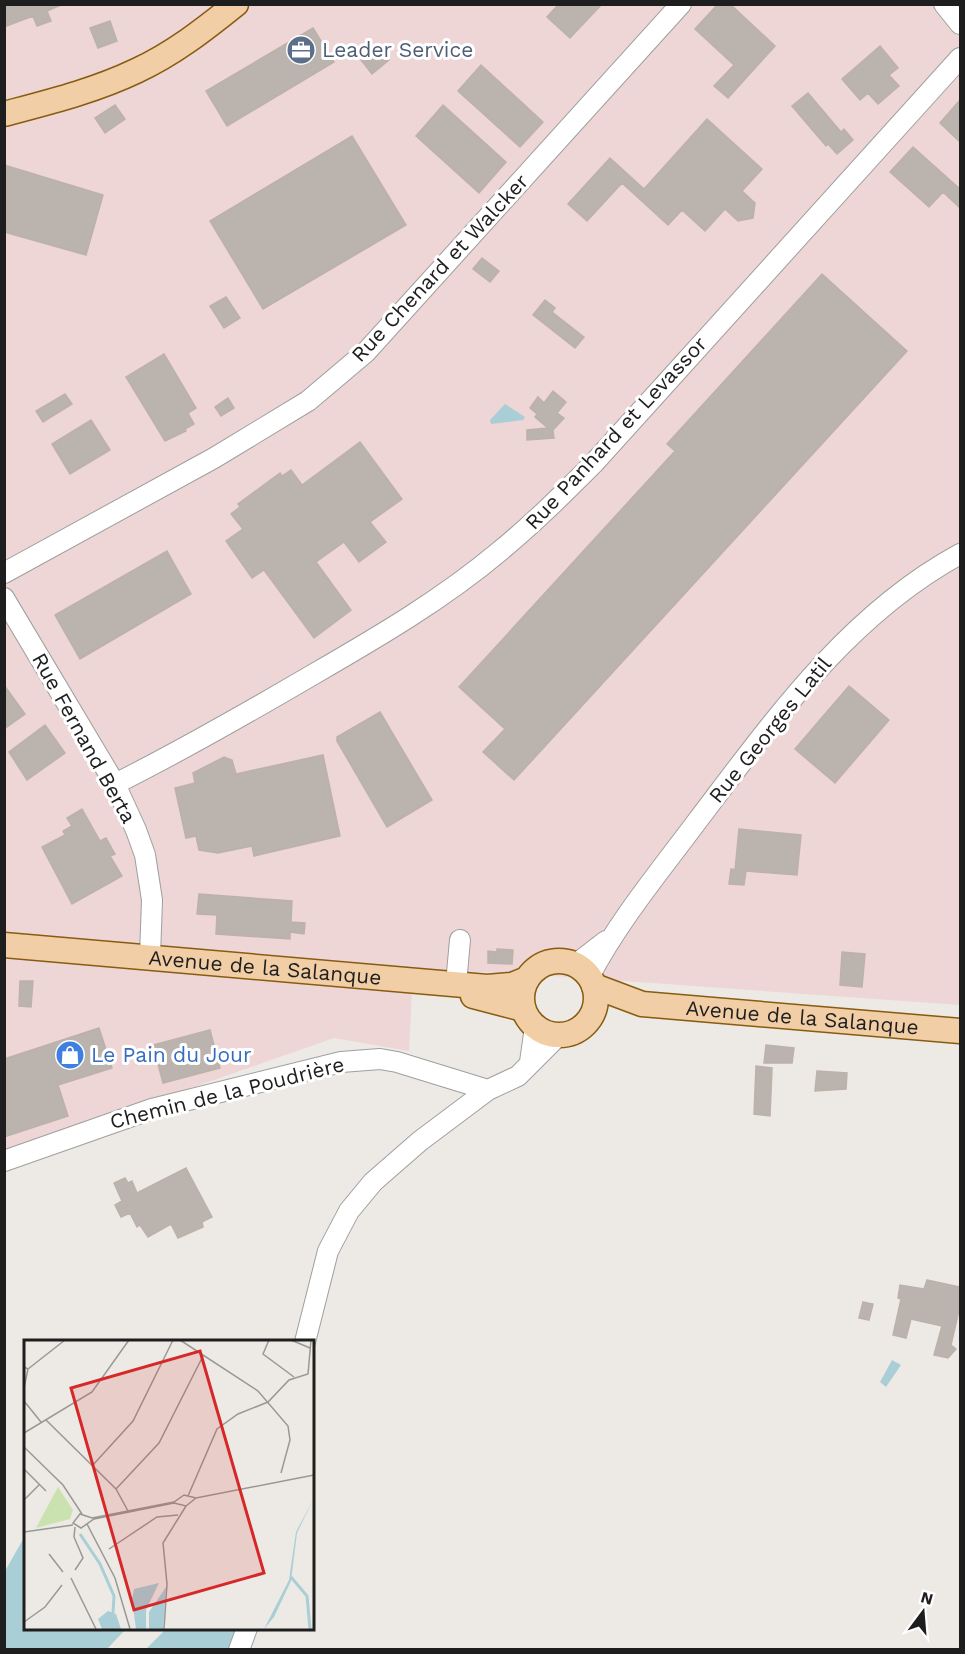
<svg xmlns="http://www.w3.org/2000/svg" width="965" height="1654" font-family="'Work Sans',sans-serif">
<rect width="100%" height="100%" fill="#edeae5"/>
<path fill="#edd6d5" d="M4,5h956v1000l-449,-32 -98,-2 -4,80 -75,-13 -329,115z"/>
<path fill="#aaced6" d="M505,404l20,13 -2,3 -32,4 -1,-4z
M892,1360l9,5 -15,22 -6,-5z
M25,1536l1,92 100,1 -19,20h-102v-78z
M166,1629h73l-8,20 -86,1z"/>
<path fill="#bab3ae" stroke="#bdb1a9" stroke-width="1.5" d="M4,4h57v1l-14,6 4,10 -14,5 -4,-10 -29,11z
M559,4h43l-32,34 -23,-21z
M718,4h12l45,42 -47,52 -14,-12 20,-21 -39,-36z
M110,21l7,20 -19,7 -8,-20z
M313,28l21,34 -107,64 -21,-35z
M880,46l18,22 -9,7 10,11 -21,18 -10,-11 -8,7 -18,-21z
M378,47l11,13 -17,14 -11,-14z
M481,65l62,57 -23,25 -62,-56z
M808,93l33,39 3,-3 9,11 -16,14 -9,-10 -2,2 -34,-40z
M960,100v42l-20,-19z
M115,105l10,14 -20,14 -10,-15z
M443,105l63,57 -27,31 -63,-57z
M707,119l55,50 -20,22 13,12 -2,15 -15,3 -13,-12 -20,22 -23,-21 -14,15 -46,-42 -35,38 -19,-17 42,-46 34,31z
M352,136l54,89 -143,84 -53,-88z
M913,147l47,42v19l-17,-16 -14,15 -39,-35z
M4,165l99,30 -17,60 -82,-23z
M482,258l17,13 -9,11 -17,-13z
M822,274l85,77 -393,429 -31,-28 22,-23 -46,-42 216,-236 -8,-7z
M226,297l14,21 -16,10 -14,-22z
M545,300l10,8 -3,4 32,25 -9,11 -42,-33z
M164,354l32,54 -8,5 6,11 -9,5 1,2 -21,10 -39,-64z
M553,391l13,11 -9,11 7,5 -11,12 1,8 -27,2v-10l21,-2 -13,-11 2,-3 -7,-6 8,-11 6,6z
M65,394l7,10 -29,18 -7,-11z
M228,398l6,10 -13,8 -6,-9z
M91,420l19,30 -40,24 -18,-30z
M360,442l42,57 -32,23 16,20 -27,20 -15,-20 -28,20 35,48 -37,28 -50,-68 -12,8 -26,-37 17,-12 -12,-15 9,-7 -2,-3 42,-31 2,3 9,-6 11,15z
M167,551l24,43 -111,65 -25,-44z
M4,685l21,29 -21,15z
M849,686l40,34 -54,63 -40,-34z
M380,712l52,88 -45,27 -50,-86v-4z
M45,725l20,28 -38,27 -18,-28z
M323,755l17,81 -86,20 -2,-10 -34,7 -19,-3 -3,-14 -10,2 -11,-50 20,-5 -2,-10 31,-16 8,3 4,14z
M82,809l18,32 6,-3 9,16 -5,2 12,20 -50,28 -30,-57 23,-12 -2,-4 9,-5 -5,-8z
M739,829l62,6 -4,40 -51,-4 -2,14 -15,-1 2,-15 4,1z
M199,894l93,7 -1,21 14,1 -1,11 -14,-2v7l-74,-5 1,-19 -20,-1z
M497,949l16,1 -1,14 -24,-1v-12l9,1z
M842,952l23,2 -3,33 -22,-2z
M20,981h13l-2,26 -12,-1z
M99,1028l13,40 -54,17 10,31 -64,21v-78z
M210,1030l10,38 -57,15 -10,-38z
M766,1045l28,3 -2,15h-28z
M756,1066l16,2 -2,48 -16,-2z
M817,1071l30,2 -1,16 -31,2z
M186,1168l26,49 -10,5 1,5 -25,11 -7,-14 -23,13 -8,-12 -3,2 -7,-14 -9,4 -6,-12 7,-4 -8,-18 11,-5 3,5 4,-2 5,12z
M927,1280l33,7v19l-9,39 5,4 -8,9 -14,-3 8,-29 -31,-7 -5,19 -13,-3 8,-36 -3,-1 2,-13 24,4z
M863,1302l10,2 -4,16 -10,-2z"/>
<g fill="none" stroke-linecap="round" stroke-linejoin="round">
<g stroke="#9f9f9f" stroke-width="22">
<path id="minor" d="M944,4l16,20
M4,573l210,-115 94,-57 58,-49 315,-348
M4,598l111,186 21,46 9,25 7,45 -2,56
M115,784c68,-34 134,-72 199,-110 64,-37 129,-75 186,-123 33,-27 63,-57 93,-87l367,-406
M575,965l31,-24
M589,977c30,-57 71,-106 109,-157 76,-100 150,-205 262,-266
M456,984l4,-44
M530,1062l5,-35
M4,1161l148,-52 189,-47 39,-3 17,3 91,28
M305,1342l23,-91 21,-40 24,-29 47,-41 68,-51 30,-14 40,-40
M239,1650l8,-22"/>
</g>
<g stroke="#875c10" stroke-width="27">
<g id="major">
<path d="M4,114c45,-12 90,-23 132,-43 37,-17 69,-42 100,-67"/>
<path id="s1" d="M4,945l483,42 25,-2 15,-6"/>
<circle cx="559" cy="998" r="37"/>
<path id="s2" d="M594,986l48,18 318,27"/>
<path d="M473,996l50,13"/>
</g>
</g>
<use href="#minor" stroke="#fff" stroke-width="20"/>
<use href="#major" stroke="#f1cea6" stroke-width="24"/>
</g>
<defs>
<g id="office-disc" transform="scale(1.5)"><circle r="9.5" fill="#5c6f8a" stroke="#fff"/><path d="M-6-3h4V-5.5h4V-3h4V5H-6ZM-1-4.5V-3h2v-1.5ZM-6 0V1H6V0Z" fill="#fff"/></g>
<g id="shop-disc" transform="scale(1.5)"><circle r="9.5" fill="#3f7fe0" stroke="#fff"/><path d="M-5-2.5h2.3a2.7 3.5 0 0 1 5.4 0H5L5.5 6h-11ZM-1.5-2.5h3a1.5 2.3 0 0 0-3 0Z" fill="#fff"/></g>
</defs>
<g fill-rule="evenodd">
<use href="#office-disc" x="301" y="50"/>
<use href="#shop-disc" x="70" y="1055"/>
</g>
<g text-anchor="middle" stroke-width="6" stroke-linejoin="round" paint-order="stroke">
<g font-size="21" fill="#4e5e75" stroke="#fff" text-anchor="start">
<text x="322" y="57">Leader Service</text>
</g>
<g font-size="21" fill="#1e1e1e" stroke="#fff">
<text transform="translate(440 268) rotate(-47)" y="7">Rue Chenard et Walcker</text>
<text transform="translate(616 433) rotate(-47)" y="7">Rue Panhard et Levassor</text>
<text transform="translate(770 730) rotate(-51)" y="7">Rue Georges Latil</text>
<text transform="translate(84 738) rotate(61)" y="7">Rue Fernand Berta</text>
<text dy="7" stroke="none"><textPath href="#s1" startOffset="262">Avenue de la Salanque</textPath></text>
<text dy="7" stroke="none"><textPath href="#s2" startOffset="212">Avenue de la Salanque</textPath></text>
<text transform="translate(227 1093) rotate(-14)" y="7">Chemin de la Poudrière</text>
</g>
<g font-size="21" fill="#366cbe" stroke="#fff" text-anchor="start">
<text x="91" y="1062">Le Pain du Jour</text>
</g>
</g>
<g transform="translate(24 1340)">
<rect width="290" height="290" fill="#edeae5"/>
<path d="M34,147l15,23 -3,9 -34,9z" fill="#cae2b0"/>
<path d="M289,160l-16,33 -6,48 -17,36 -10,12 25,-49 7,-48zM135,243l-13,27v19h-10l-4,-30 2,-10zM142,247l-3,42h-14v-17zM84,271l8,3 5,15h-19l-4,-10z" fill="#aaced6"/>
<path fill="none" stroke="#aaced6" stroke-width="3" d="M56,194l20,30 14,32 -1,17M267,237l16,19 3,33"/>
<path fill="none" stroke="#9a9895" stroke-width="1.5" d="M156,0l78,51 30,35 2,14 -9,33M245,0l-6,14 31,23M267,0l19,8M0,27l4,2 -4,19M4,29l37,-29M0,61l17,21M22,80l70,69 12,22M0,93l68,-41 37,-52M0,107l39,38 19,29M68,126l41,-45 40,-81M0,129l22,22M92,149l43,-46 44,-87M164,156l29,-67 21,-15 30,-12 21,-22 19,-6 3,-34M172,158l-10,8 -12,-3 -80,16 -13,9 -8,-5 7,-9 12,4 82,-16 10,-7 12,3 118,-23M0,160l16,-16M63,184l28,54 15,51M0,192l49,-7M85,209l48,-32 21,-2M25,214l14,18M51,230l8,-12 -9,-21 1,-10M47,238l25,51M0,282l21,-15 17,-22M140,289l3,-45 -4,-41 23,-37"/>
<path fill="#d62828" fill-opacity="0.15" stroke="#d62828" stroke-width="3" d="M176,11l64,222 -130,37 -63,-222z"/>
<rect width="290" height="290" fill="none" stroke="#1e1e1e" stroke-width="3"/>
</g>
<rect width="965" height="1654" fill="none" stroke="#1e1e1e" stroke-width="12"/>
<g transform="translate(923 1612) rotate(16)" stroke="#ffffff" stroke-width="4.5" paint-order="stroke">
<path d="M0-4.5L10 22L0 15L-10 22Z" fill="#1e1e1e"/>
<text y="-9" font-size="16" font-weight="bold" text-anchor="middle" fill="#1e1e1e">N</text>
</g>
</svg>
